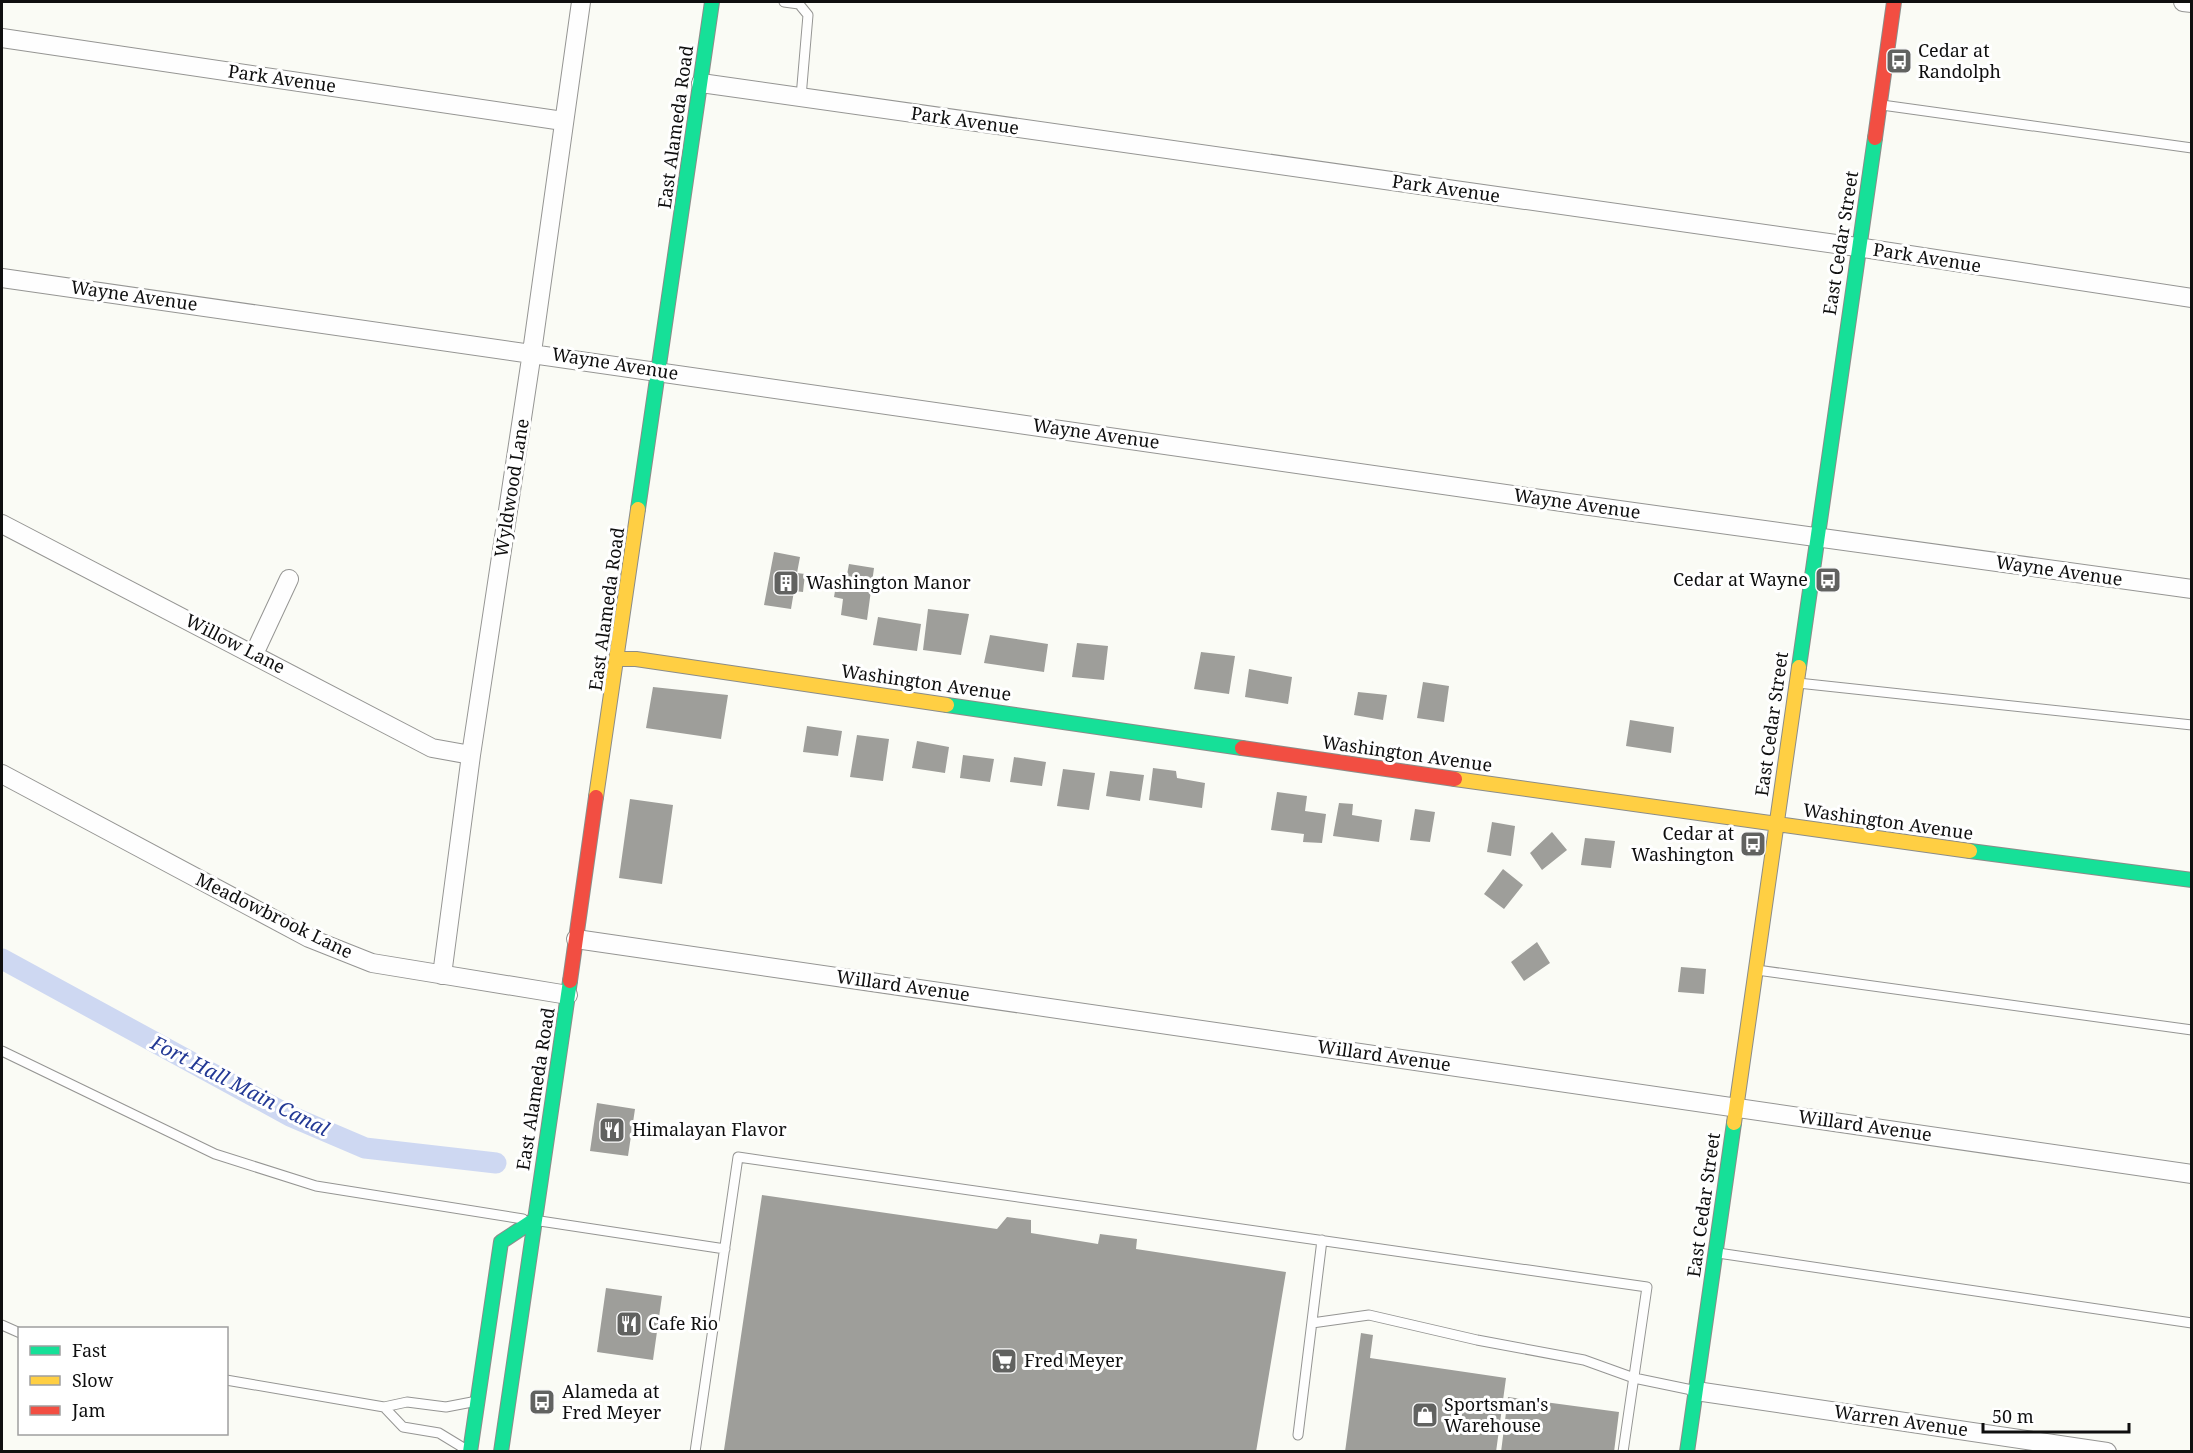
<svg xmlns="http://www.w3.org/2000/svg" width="2193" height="1453" font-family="'Noto Serif',serif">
<rect width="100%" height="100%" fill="#fafbf5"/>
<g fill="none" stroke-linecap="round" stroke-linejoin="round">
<path stroke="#ced8f2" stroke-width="21" d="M2,959l288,157 75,32 131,15"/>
</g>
<path fill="#9e9e9a" d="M774,552l26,5 -3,16 8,1 -2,18 -9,-1 -3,18 -27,-4z
M849,564l25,4 -7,52 -26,-5 2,-16 -9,-2 3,-18 9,1z
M928,609l41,5 -8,41 -38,-5z
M878,617l43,7 -4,27 -44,-6z
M990,635l58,9 -4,28 -60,-9z
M1077,643l31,3 -4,34 -32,-3z
M1201,652l34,4 -6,38 -35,-5z
M1249,669l43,8 -4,27 -43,-7z
M1423,682l26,4 -5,36 -27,-4z
M653,687l75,8 -7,44 -75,-11z
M1358,692l29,3 -4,25 -29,-5z
M1630,720l44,7 -3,26 -45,-7z
M807,726l35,5 -4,25 -35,-4z
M857,735l32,4 -6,42 -33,-4z
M917,741l32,6 -4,26 -33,-5z
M963,755l31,4 -4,23 -30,-4z
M1014,757l32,5 -4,24 -32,-4z
M1153,768l23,3 1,7 28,5 -3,25 -53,-8z
M1063,769l32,4 -6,37 -32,-4z
M1110,771l34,4 -4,26 -34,-5z
M1277,792l30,4 -2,15 21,3 -4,29 -19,-1 1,-8 -33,-4z
M630,799l43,6 -11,79 -43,-6z
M1339,803l14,1 -1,11 30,5 -3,22 -46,-6z
M1415,809l20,3 -5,30 -20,-2z
M1492,822l23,4 -4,30 -24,-4z
M1552,832l15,18 -25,20 -12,-17z
M1585,838l30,3 -4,27 -30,-3z
M1503,869l20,16 -19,24 -20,-15z
M1537,942l13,21 -26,18 -13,-19z
M1681,967l25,2 -2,25 -26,-2z
M597,1103l38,6 -7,47 -38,-5z
M762,1195l235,34 10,-12 24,3v13l67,11 2,-10 37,5 -1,10 150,23 -30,180 -532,-2z
M606,1288l56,8 -9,64 -56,-8z
M1361,1333l12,2 -3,23 136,20 -10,74h-151z
M1508,1397l111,15 -5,40h-113z"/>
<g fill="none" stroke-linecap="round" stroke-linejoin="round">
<g stroke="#959593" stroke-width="11">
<path id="lane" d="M784,2l15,2 9,11 -7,82
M1882,105l310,43
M1798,683l394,42
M1757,970l435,60
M2,1051l213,103 101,32 207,33
M540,1221l185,28
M1718,1253l474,70
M1312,1323l57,-8 108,25 107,20 50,18 58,12
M2,1325l18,8
M226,1380l158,27 23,-5 39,5 26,-5
M384,1407l19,20 36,6 28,17
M1298,1435l24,-195
M695,1452l43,-295 909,130 -24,165"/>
</g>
<g stroke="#959593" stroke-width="20">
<path id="street" d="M2183,2l9,1
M2,38l561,83
M701,83l1156,164 335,51
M2,278c730,101 1459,214 2190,311
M2,524l430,224 39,7
M254,654l35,-75
M2,774l307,164 63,25 196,32
M576,939l1616,235
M442,975l29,-220 61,-403 49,-350
M1696,1391l411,61"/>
</g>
<g stroke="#8b8c89" stroke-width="16">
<path id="fast" d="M638,509l74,-507
M1799,667l76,-529
M947,705l295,43
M1970,851l222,29
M470,1452l31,-210 33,-22
M501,1452l69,-471
M1687,1452l47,-329"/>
</g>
<g stroke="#8b8c89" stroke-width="16">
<path id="slow" d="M618,659h18l311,46
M1455,779l515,72
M596,797l42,-288
M1734,1123l65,-456"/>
</g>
<g stroke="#8b8c89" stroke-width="16">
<path id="jam" d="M1875,138l19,-136
M1242,748l213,31
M570,981l26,-184"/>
</g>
<use href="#lane" stroke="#fefefe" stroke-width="9"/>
<use href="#street" stroke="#fefefe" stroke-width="18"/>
<use href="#fast" stroke="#16e098" stroke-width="14"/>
<use href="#slow" stroke="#ffcf43" stroke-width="14"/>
<use href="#jam" stroke="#f24e42" stroke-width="14"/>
</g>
<defs>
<g id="bus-square" transform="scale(1.35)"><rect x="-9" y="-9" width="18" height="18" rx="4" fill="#616260" stroke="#fff"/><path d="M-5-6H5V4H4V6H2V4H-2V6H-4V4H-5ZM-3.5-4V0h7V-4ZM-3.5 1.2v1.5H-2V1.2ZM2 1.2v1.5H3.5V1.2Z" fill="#fff"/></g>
<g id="building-square" transform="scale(1.35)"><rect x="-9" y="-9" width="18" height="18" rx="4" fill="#616260" stroke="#fff"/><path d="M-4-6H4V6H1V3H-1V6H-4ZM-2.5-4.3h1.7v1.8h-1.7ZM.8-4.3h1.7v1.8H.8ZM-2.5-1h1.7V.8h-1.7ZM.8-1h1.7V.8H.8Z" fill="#fff"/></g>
<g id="restaurant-square" transform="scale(1.35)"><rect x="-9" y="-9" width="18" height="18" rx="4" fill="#616260" stroke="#fff"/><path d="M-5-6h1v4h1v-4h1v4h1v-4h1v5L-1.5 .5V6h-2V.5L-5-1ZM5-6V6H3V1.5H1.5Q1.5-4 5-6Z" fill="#fff"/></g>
<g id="supermarket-square" transform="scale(1.35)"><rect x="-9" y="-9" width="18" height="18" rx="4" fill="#616260" stroke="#fff"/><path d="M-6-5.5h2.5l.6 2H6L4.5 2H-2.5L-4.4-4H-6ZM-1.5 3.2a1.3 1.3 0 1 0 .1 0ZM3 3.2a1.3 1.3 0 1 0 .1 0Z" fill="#fff"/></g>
<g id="shop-square" transform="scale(1.35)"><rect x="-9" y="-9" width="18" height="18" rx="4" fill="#616260" stroke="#fff"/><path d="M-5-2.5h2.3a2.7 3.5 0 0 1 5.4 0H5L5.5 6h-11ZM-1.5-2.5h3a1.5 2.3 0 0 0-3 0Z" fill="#fff"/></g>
</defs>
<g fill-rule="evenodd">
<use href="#bus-square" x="1899" y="61"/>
<use href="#bus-square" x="1828" y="580"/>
<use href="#building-square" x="786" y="583"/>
<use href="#bus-square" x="1753" y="844"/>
<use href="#restaurant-square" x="612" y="1130"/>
<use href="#restaurant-square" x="629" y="1324"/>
<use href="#supermarket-square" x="1004" y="1361"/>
<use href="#bus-square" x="542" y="1402"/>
<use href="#shop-square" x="1425" y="1415"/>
</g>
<g text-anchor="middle" stroke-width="6" stroke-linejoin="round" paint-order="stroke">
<g font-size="18" fill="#0f0f0f" stroke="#fff" text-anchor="start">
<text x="1918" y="57">Cedar at<tspan x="1918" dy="21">Randolph</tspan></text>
<text x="1808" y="586" text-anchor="end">Cedar at Wayne</text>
<text x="806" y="589">Washington Manor</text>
<text x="1734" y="840" text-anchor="end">Cedar at<tspan x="1734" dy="21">Washington</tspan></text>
<text x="632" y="1136">Himalayan Flavor</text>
<text x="648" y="1330">Cafe Rio</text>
<text x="1024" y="1367">Fred Meyer</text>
<text x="562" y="1398">Alameda at<tspan x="562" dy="21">Fred Meyer</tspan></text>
<text x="1444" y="1411">Sportsman's<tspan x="1444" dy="21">Warehouse</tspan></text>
</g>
<g font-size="18" fill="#0f0f0f" stroke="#fff">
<text transform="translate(282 79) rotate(8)" y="6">Park Avenue</text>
<text transform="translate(965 121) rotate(8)" y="6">Park Avenue</text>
<text transform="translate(676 127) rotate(-82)" y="6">East Alameda Road</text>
<text transform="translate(1446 189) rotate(8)" y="6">Park Avenue</text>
<text transform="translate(1841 243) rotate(-81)" y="6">East Cedar Street</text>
<text transform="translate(1927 258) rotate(9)" y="6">Park Avenue</text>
<text transform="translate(134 296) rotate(8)" y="6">Wayne Avenue</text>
<text transform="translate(615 364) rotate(9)" y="6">Wayne Avenue</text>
<text transform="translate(1096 434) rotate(8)" y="6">Wayne Avenue</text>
<text transform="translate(512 488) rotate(-81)" y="6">Wyldwood Lane</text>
<text transform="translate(1577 504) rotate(8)" y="6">Wayne Avenue</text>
<text transform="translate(2059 571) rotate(8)" y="6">Wayne Avenue</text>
<text transform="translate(607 609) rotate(-82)" y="6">East Alameda Road</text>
<text transform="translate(235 644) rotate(27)" y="6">Willow Lane</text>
<text transform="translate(926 683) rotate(8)" y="6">Washington Avenue</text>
<text transform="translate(1772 724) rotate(-82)" y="6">East Cedar Street</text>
<text transform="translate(1407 754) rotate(8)" y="6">Washington Avenue</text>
<text transform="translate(1888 822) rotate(8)" y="6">Washington Avenue</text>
<text transform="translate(274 916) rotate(26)" y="6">Meadowbrook Lane</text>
<text transform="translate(903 986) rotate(8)" y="6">Willard Avenue</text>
<text transform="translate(1384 1056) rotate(8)" y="6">Willard Avenue</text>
<text transform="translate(536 1089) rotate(-81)" y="6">East Alameda Road</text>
<text transform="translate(1865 1126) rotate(8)" y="6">Willard Avenue</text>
<text transform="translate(1704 1205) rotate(-82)" y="6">East Cedar Street</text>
<text transform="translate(1901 1421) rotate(8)" y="6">Warren Avenue</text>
</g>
<g font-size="20" font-style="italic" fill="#233995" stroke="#fff">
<text transform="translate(240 1086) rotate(27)" y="7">Fort Hall Main Canal</text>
</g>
</g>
<rect width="2193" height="1453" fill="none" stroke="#0f0f0f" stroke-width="6"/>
<rect x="18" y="1327" width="210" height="108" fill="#ffffff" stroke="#9f9f9f" stroke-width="1.5"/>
<rect x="30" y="1346" width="30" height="9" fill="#16e098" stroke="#9f9f9f" stroke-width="1.5"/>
<text x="72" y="1357" font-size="18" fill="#0f0f0f">Fast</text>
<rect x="30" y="1376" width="30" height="9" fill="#ffcf43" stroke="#9f9f9f" stroke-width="1.5"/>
<text x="72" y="1387" font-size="18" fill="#0f0f0f">Slow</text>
<rect x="30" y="1406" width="30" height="9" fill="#f24e42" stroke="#9f9f9f" stroke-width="1.5"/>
<text x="72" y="1417" font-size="18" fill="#0f0f0f">Jam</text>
<path d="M1983 1423v9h146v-9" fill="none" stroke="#0f0f0f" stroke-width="3"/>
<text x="1992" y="1423" font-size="18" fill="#0f0f0f" stroke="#ffffff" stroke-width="4.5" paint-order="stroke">50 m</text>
</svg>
